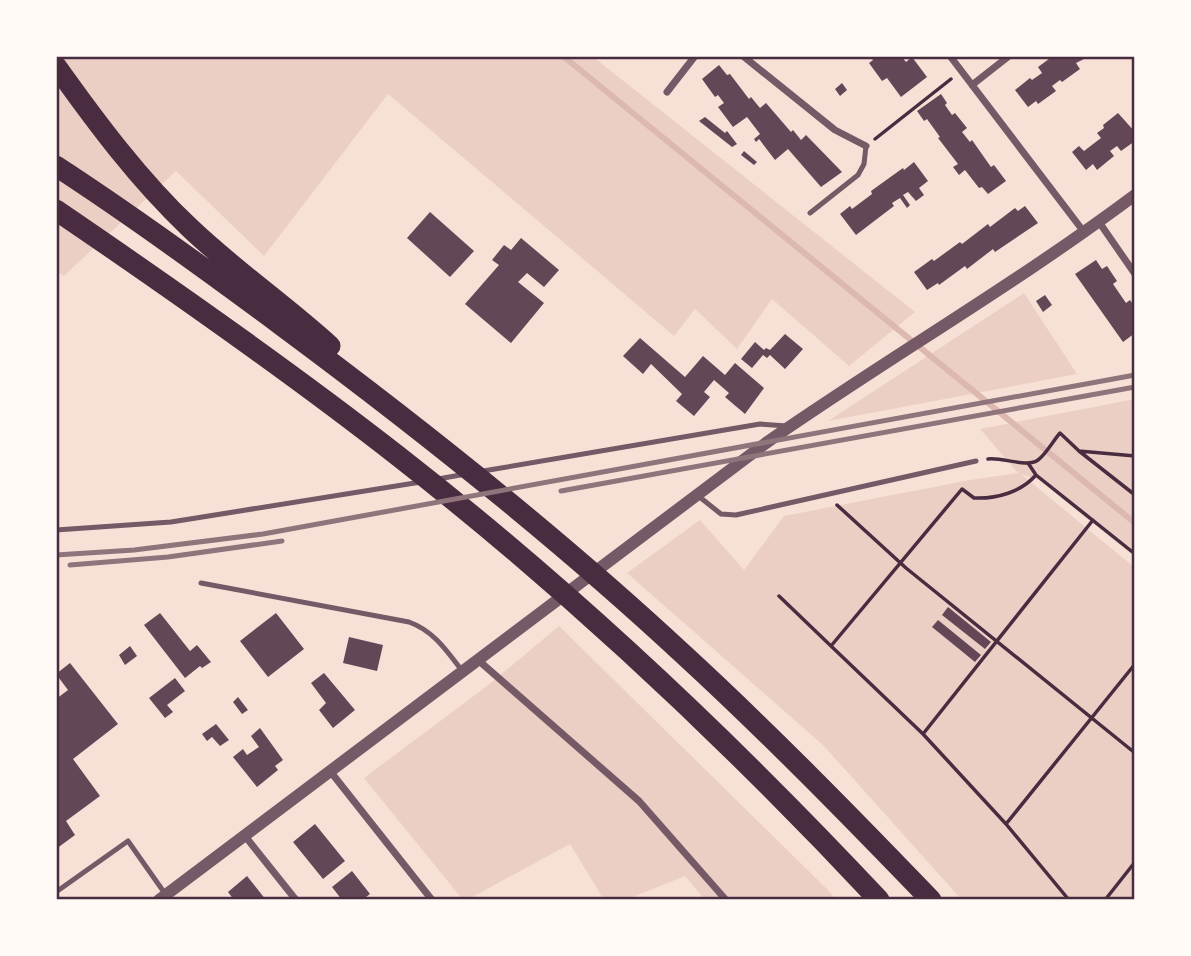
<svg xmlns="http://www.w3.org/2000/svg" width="1191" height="956" font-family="'Golos Text',sans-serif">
<rect width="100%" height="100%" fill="#f7e1d7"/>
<path fill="#ebcfc5" d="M56,56h536l323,256 -66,54 -77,-67 -35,50 -42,-40 -21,27 -286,-242 -124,162 -88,-85 -112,105 -8,-5z
M1024,293l53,81 -249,47z
M1135,399v158l-96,-77 -18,-6 114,94v332h-173l-139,-155 -196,-172 73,-53 44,50 40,-54 186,-36 48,-7 -38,-44z
M559,626l269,264 8,10h-131l-20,-24 -60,24h-21l-34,-56 -103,56h-4l-99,-122 127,-95z"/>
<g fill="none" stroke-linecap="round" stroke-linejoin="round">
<path stroke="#dcb8b0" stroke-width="6" d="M563,56l572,467"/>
</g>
<path fill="#644757" d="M870,56h31l5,6 6,-5 15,20 -26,20 -14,-19 -5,3 -13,-18 4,-3z
M1053,56l4,2 2,-2h31l-14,7 4,6 -18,13 -2,-2 -8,6 4,5 -18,13 -2,-3 -8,6 -13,-17 15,-12 2,2 10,-7 -4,-6z
M719,65l8,10 3,-1 19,25 2,-2 9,11 6,-5 25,29 2,-2 8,10 5,-5 36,37 -21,15 -33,-38 -13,11 -16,-21 -3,3 -2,-3 6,-5 -13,-17 -14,10 -15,-20 6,-4 -6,-8 -3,2 -13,-18z
M842,83l5,7 -7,6 -5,-7z
M941,94l6,9 -2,2 7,10 3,-2 12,15 -5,4 8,10 2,-2 19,27 3,-2 12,16 -18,13 -6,-7 -3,1 -14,-18 -6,5 -6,-8 5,-3 -20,-26 2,-1 -13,-18 -3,2 -7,-10z
M1118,113l17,19v9l-14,10 -4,-5 -7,5 4,5 -17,14 -4,-6 -7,6 -14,-18 7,-6 5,5 17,-13 -4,-5 7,-5 -1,-3z
M705,117l20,16 2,-2 10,13 -5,3 -33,-26z
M744,151l13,11 -3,3 -13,-10z
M914,162l14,19 -9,7 5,7 -8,6 -8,-9 -5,3 7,10 -3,3 -7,-10 -8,5 2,3 -38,29 -16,-21 10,-8 2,3 20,-15 -1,-3 32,-23 1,2z
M1025,206l13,17 -43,29 -2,-3 -26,20 -2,-3 -26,19 -1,-2 -11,7 -13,-18 18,-13 2,2 26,-19 2,2 26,-20 2,3 25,-19 3,3z
M430,212l44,39 -24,26 -43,-39z
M521,238l38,32 -15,17 -17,-14 -9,9 26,21 -33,40 -46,-39 34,-39 -7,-5 12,-15 7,5z
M1096,260l6,9 5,-3 10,15 -4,3 13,19 4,-3 5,7v26l-12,9 -48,-68z
M1045,295l7,10 -9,7 -7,-11z
M785,334l18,15 -18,20 -15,-14 -3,3 -4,-3 -11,13 -11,-9 14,-17 9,8 2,-2 4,2z
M640,338l45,39 18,-21 22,19 10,-12 29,25 -19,26 -20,-17 4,-4 -15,-13 -10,12 6,5 -16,19 -18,-15 6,-7 -31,-30 -8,10 -20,-18z
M948,607l43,35 -6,7 -43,-34z
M160,613l30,38 7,-6 14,17 -9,6 -2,-2 -15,12 -41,-53z
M276,613l28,36 -36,28 -28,-36z
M938,620l43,35 -6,7 -43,-35z
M349,637l34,8 -6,26 -34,-8z
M130,646l7,10 -12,9 -6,-10z
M70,663l48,61 -45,35 27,37 -34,25 9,14 -19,14v-115l2,-1 -2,-3v-31l12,-9 -12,-16z
M324,673l31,37 -22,18 -14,-18 7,-7 -15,-20z
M175,678l10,13 -18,14 6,7 -8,6 -16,-20z
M238,697l10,13 -6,4 -9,-12z
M216,724l13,16 -9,6 -8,-9 -5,4 -5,-7z
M260,728l23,32 -8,6 3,4 -21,17 -24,-30 10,-8 4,6 12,-8 -8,-11z
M315,824l30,37 -22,18 -30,-37z
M352,871l18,23 -8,6h-20l-10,-13z
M247,876l19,24h-32l-6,-8z"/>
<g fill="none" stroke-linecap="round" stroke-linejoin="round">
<path stroke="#4a2c40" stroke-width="3.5" d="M875,139l76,-60
M1079,451l56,44
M988,459c15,-2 39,9 50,1 8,-6 15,-19 22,-27l19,18 56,5
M1028,463l8,12 99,79
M837,505l69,63 229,185
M779,596l52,50 131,-157 12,9c23,1 47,-6 62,-23
M831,646l92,88 83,90 63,76
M923,734l170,-214
M1006,824l129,-160
M1105,900l30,-38"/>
<path stroke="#755966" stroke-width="5" d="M810,213l48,-38 6,-11 2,-18
M483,471l277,-47 27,2
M438,479l28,-5
M697,495l24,19 15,1 240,-54
M56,530l115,-8 250,-40
M201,583l208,39c25,9 38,29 54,50
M56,892l72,-51 38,54"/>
<path stroke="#755966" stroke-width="7" d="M743,56l92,74 31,16
M950,56l134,176
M972,85l37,-29
M667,92l28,-36
M1099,222l36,52
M478,660l161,141 87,99
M330,771l102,129
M245,836l51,64"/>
<path stroke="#755966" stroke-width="12" d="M159,900l607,-457c122,-85 250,-159 369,-248"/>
<path stroke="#4a2c40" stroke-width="21" d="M56,66c40,56 83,114 134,162 44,42 95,77 140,118
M56,166c77,50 151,104 225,159 139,103 274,210 401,328 86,79 168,163 249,247
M56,210c116,79 232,160 342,246 172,134 332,285 481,444"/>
<path stroke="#8f747c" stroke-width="5" d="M561,491l574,-104
M56,555l78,-5 129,-16 872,-159
M70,565l98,-8 114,-16"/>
</g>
<rect width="1191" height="956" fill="none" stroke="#fffaf5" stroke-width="116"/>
<rect x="58" y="58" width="1075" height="840" fill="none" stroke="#4a2c40" stroke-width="2.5"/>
</svg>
